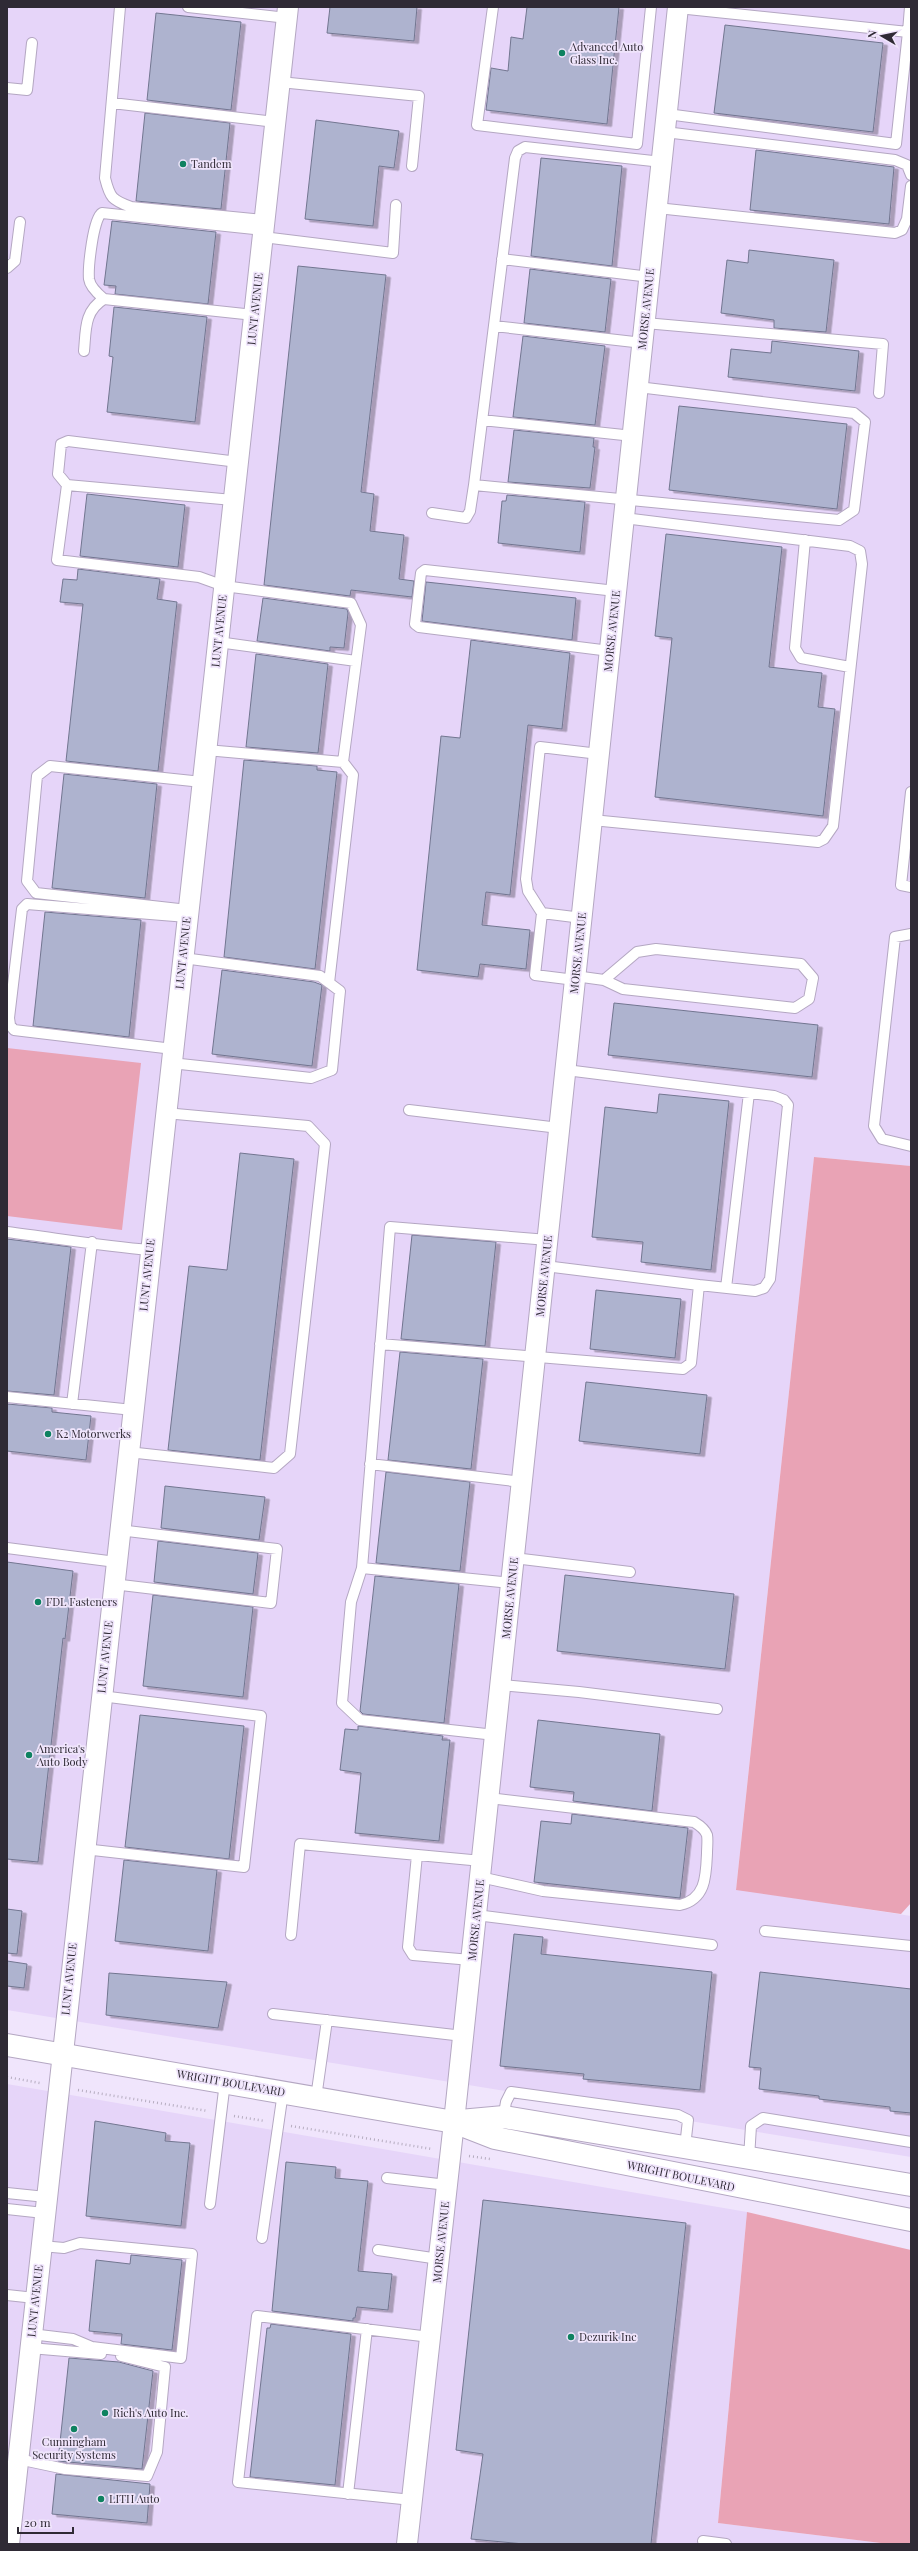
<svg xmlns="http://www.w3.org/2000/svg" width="918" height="2551" font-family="'Playfair Display',serif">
<defs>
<filter id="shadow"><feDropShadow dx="4.5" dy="2.5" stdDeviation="0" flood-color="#0004"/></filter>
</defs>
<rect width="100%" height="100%" fill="#f0e5fc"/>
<path fill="#e6d5f9" d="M7,7h904v1159l-97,-9 -78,732 175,27v241l-904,-147z
M7,2084l740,128 -29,311 171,21h-882z"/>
<path fill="#e9a3b5" d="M7,1048l134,15 -19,167 -115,-14z
M814,1157l97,9v737l-10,11 -165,-24z
M747,2212l164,38v294h-22l-171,-21z"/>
<path fill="#aeb3cf" stroke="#727690" filter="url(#shadow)" d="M330,7h87l-3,34 -87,-8z
M527,7h92l-12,117 -121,-14 5,-42 17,3 3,-34 12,2z
M156,13l85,9 -10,88 -84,-10z
M725,25l158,18 -10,89 -159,-19z
M145,113l85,10 -9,86 -85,-8z
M316,120l83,11 -5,37 -15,-2 -6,60 -68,-7z
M756,150l138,17 -5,57 -139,-14z
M541,158l81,8 -10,100 -81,-10z
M112,221l104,11 -8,72 -93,-10 1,-8 -12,-1z
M749,250l85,10 -8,72 -52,-4v-8l-53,-7 6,-53 21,3z
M298,266l88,9 -25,217 13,2 -4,37 34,4 -5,44 15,2 -2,16 -61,-7 -1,6 -86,-11z
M530,269l81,10 -6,53 -81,-9z
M114,307l93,10 -12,105 -88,-10 6,-55 -4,-1z
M523,336l82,10 -10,79 -82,-8z
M772,341l87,10 -4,40 -127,-14 3,-28 40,4z
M679,406l168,18 -10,85 -168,-19z
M514,430l80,8 -1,9h2l-5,41 -82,-6z
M87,494l98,11 -7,62 -98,-11z
M507,495l78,7 -5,50 -82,-9 4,-42h4z
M666,534l116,13 -13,120 53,6 -4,34 17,2 -12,107 -168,-19 17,-159 -17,-2z
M78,569l82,10 -3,20 20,3 -19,169 -92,-10 17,-157 -23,-2 3,-23 14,1z
M426,582l150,16 -4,42 -150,-19z
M263,598l84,11 1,4 -4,35 -14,-1v4l-73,-10z
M471,640l99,13 -8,76 -34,-4 -18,170 -24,-3 -4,33 48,5 -4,39 -46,-5 -2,13 -61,-7 24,-234 19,2z
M256,654l72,10 -10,89 -72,-6z
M244,760l73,6v4l20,2 -22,197 -91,-12z
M64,774l93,10 -12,114 -93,-10z
M45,912l96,8 -12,117 -96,-11z
M222,970l92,12 8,3 -10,81 -100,-12z
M614,1003l204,22 -6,52 -204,-22z
M659,1094l70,7 -18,169 -70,-8 2,-20 -51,-5 13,-130 52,6z
M240,1153l54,6 -34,301 -92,-10 21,-184 38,4z
M412,1235l84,7 -11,104 -84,-7z
M7,1239l64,8 -17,148 -47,-4z
M596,1290l85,9 -6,59 -85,-9z
M400,1352l83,7 -12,110 -83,-9z
M586,1382l121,13 -7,59 -121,-13z
M7,1404l45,4v4l39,4 -5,44 -79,-9z
M386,1472l84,10 -10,89 -84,-8z
M165,1486l100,11 -6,43 -98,-12z
M158,1541l100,12 -5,41 -99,-12z
M7,1562l66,9 -8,68 -2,-1 -25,224 -31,-3z
M565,1575l169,19 -9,75 -168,-18z
M375,1576l84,8 -15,139 -81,-9 -3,-3z
M153,1595l100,12 -10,90 -100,-11z
M140,1715l104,11 -15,133 -104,-12z
M538,1720l122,14 -8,77 -79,-10 1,-9 -44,-5z
M358,1726l85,10 -1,4h8l-11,101 -84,-8 6,-60 -21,-3 5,-41 13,1z
M572,1814l116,14 -8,70 -146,-16 7,-61 30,3z
M124,1860l93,10 -9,81 -93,-10z
M7,1909l15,2 -5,43 -10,-1z
M514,1934l29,3 -2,17 171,18 -12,118 -117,-11 1,-5 -84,-8z
M7,1961l20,3 -3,24 -17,-2z
M760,1972l151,17v124l-21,-2v-4l-71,-8v-3l-60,-7 2,-21 -12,-1z
M109,1973l118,9 -9,46 -112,-13z
M95,2121l71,12 -1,8 25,2 -9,83 -95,-10z
M286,2162l50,5 -1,11 33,3 -10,90 34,3 -4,36 -31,-3 -2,11h-2v3l-81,-10z
M483,2200l203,23 -35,321h-127l-53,-5 12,-85 -27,-4z
M131,2255l51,5 -10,90 -51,-6 1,-10 -33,-3 7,-71 34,4z
M271,2324l80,10 -16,151 -85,-8 17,-149h3z
M69,2358l50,4 34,9 -11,98 -84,-8z
M56,2474l94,10 -3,39 -95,-9z"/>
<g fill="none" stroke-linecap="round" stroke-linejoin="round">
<g stroke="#b4a7c2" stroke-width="12">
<path id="lane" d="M120,7l-15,171c5,20 7,22 26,29l133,13
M188,7l99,11
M493,7l-16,118 160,19 14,-137
M908,32l2,-25
M280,82l139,14 -7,70
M7,88l20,2 5,-47
M112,103l163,19
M667,114l229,30 12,-112 -230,-24
M665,132l230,28 12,5 4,10
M657,208l238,25 7,-3 5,-11 4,-33
M263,237l130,16 3,-48
M502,259l148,18
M7,268l8,-7 5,-39
M104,299c-6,-5 -14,-12 -15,-20 -1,-11 4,-61 13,-66l161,17
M645,323l238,21 -4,49
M494,326l149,17
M84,351c2,-21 0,-40 20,-52l150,16
M638,387l216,26 11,9 -11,88 -15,10 -365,-35 41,-327 3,-7 7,-4 137,15
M482,420l151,16
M67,485l-10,75 142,17 25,9 127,17 10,22 -18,137
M233,500l-166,-15 -9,-11 3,-30 7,-3 170,21
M432,513l34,5 4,-7 4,-26
M805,540l-10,108 6,10 49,9
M218,642l138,19
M610,651l-191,-24 -4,-3 6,-51 4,-3 191,21
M206,750l137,12 10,13 -24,208
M911,792l-10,93 10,2
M592,820l226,22 6,-3 9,-13 29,-262 -2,-13 -10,-5 -226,-28
M188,910l-152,-17 -9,-12 10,-105 13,-10 152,16
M542,913l-14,-22 -2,-12 14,-132 59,7
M911,934l-16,3 -21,189 8,13 29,7
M575,976l29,4 19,9 172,19 14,-9 4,-21 -12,-14 -145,-15 -19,3 -33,28
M575,980l-40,-5 7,-62 40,5
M173,1049l-159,-19 -4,-5 -1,-7 13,-109 5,-5 160,13
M171,1063l140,15 21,-8 8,-79 -20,-15 -137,-18
M566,1070l208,26 10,4 4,5 -18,174 -6,9 -9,3 -56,-6
M409,1110l150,18
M7,1232c48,6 95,14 143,18
M726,1288l23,-195
M380,1344l303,25 8,-6 8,-78 -154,-19
M7,1397l126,13
M72,1404l20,-162
M128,1452l146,16 16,-14 35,-310 -17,-18 -143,-13
M370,1464l152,18
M7,1548l109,14
M514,1558l116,14
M362,1568l-11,34 -9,101 18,17 135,15
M511,1583l-149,-15 28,-341 158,13
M113,1584l158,19 6,-54 -158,-19
M501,1685l78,7 138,17
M84,1849l160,18 17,-151 -160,-20
M417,1855l-9,92 5,8 58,5
M480,1877l63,14 137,14c26,-6 26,-29 27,-52 0,-5 1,-13 0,-18 -2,-6 -8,-10 -13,-13l-205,-24
M476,1915l236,30
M765,1931l146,15
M291,1935l9,-91 182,17
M273,2014l190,22
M316,2098l11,-78
M503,2119l3,-17 5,-10 167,23 10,5 -3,27
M749,2158l2,-32 12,-8 148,24
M387,2178l60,7
M7,2193l39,4
M210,2204l15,-122
M7,2209l37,4
M262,2238l21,-146
M378,2250l61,9
M7,2295l28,3
M31,2334l42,5 19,8 89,11 11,-104 -112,-11 -16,5 -23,-2
M30,2348l71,6
M18,2459l47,10 82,7 10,-24 8,-85 -44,-11
M348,2494l19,-165
M412,2500l-174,-18 19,-166 173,21
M703,2541l23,3"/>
</g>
<g stroke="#b4a7c2" stroke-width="22">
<path id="street" d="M9,2544l279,-2537
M407,2544l47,-422 224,-2115"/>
</g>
<g stroke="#b4a7c2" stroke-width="24">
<path id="secondary" d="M7,2045l447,77 41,16 416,82
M460,2121l44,-4 407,68"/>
</g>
<path stroke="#b6adc0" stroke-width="2.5" stroke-dasharray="1 3" stroke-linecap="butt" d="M7,2077l33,6
M78,2090l130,21
M234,2116l31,5
M291,2126l141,23
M469,2156l21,3"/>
<use href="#lane" stroke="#fff" stroke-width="10"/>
<use href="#street" stroke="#fff" stroke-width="20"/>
<use href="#secondary" stroke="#fff" stroke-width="22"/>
</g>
<g fill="#0e8260" stroke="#f0e5fc" stroke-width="1.5">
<circle cx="562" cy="53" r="4"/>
<circle cx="183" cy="164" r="4"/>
<circle cx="48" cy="1434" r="4"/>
<circle cx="38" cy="1602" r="4"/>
<circle cx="29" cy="1755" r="4"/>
<circle cx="571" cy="2337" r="4"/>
<circle cx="105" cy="2413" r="4"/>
<circle cx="74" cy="2429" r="4"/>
<circle cx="101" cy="2499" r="4"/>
</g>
<g text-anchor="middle" stroke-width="3.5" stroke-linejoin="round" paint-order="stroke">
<g font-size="11" fill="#2f2a35" stroke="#f0e5fc" text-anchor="start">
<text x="570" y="51">Advanced Auto<tspan x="570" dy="13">Glass Inc.</tspan></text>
<text x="191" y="168">Tandem</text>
<text x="56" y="1438">K2 Motorwerks</text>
<text x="46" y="1606">FDL Fasteners</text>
<text x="37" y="1753">America's<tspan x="37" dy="13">Auto Body</tspan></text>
<text x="579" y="2341">Dezurik Inc</text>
<text x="113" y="2417">Rich's Auto Inc.</text>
<text x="74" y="2446" text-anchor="middle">Cunningham<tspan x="74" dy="13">Security Systems</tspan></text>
<text x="109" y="2503">LITH Auto</text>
</g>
<g font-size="11" fill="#2f2a35" stroke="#f0e5fc">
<text transform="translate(255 309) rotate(-84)" y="4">LUNT AVENUE</text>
<text transform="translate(646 309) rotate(-84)" y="4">MORSE AVENUE</text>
<text transform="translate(219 631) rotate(-84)" y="4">LUNT AVENUE</text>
<text transform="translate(612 631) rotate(-84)" y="4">MORSE AVENUE</text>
<text transform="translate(183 953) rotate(-84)" y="4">LUNT AVENUE</text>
<text transform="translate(578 953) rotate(-84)" y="4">MORSE AVENUE</text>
<text transform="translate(147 1275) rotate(-84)" y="4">LUNT AVENUE</text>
<text transform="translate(544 1276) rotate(-84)" y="4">MORSE AVENUE</text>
<text transform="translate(510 1598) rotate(-84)" y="4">MORSE AVENUE</text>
<text transform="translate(105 1657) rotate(-84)" y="4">LUNT AVENUE</text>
<text transform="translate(476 1920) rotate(-84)" y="4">MORSE AVENUE</text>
<text transform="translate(69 1979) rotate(-84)" y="4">LUNT AVENUE</text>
<text transform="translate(231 2083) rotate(10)" y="4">WRIGHT BOULEVARD</text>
<text transform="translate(681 2176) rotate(12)" y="4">WRIGHT BOULEVARD</text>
<text transform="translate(441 2242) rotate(-84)" y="4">MORSE AVENUE</text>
<text transform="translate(35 2301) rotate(-84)" y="4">LUNT AVENUE</text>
</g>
</g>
<rect width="918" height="2551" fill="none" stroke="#2f2a35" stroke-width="16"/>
<g transform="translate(882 36) rotate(279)" stroke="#f0e5fc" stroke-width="3" paint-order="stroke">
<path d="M0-3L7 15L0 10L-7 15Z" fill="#2f2a35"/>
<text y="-6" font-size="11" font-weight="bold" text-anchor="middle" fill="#2f2a35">N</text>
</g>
<path d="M18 2527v6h55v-6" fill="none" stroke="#2f2a35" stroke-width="2"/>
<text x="24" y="2527" font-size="12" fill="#2f2a35" stroke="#f0e5fc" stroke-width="3" paint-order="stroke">20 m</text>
</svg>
